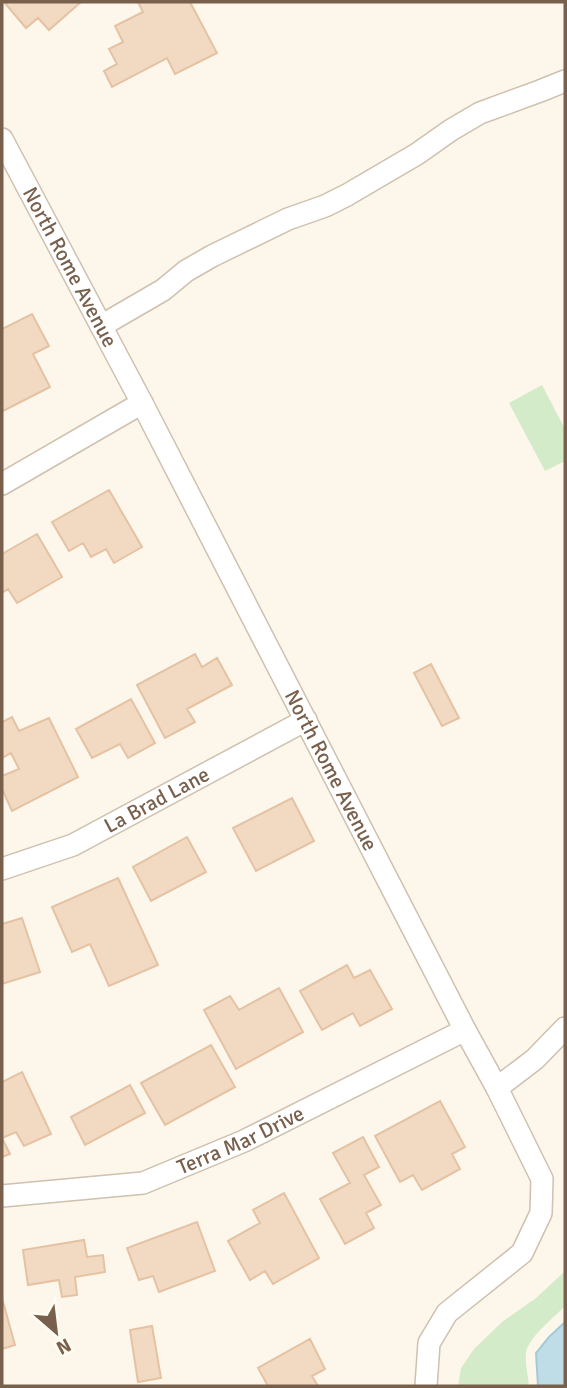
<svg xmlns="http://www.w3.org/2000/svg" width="567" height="1388" font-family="Signika,sans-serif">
<rect width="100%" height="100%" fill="#fcf7ea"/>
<path fill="#d3ebc8" d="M542,385l23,44v32l-20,10 -36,-68z
M565,1271v35c-10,11 -37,31 -39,47 -1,10 2,23 3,33h-71l3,-18 13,-19 28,-27 34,-24z"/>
<path fill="#bedde7" stroke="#a4cbd8" stroke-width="2" d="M565,1322v64h-27l-2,-33 13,-16z"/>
<path fill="#f2dac2" stroke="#e4c2a3" stroke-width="2" d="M4,2h77l-32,28 -11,-12 -12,10z
M138,2h52l27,51 -42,21 -8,-16 -55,29 -8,-16 13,-7 -8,-15 14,-7 -8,-16 28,-14z
M32,314l17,32 -16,8 17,33 -47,24 -1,-3v-79z
M109,490l33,57 -28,16 -8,-14 -15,8 -8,-14 -14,8 -17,-29z
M37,534l25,43 -45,26 -9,-14 -6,4v-39z
M195,654l7,13 15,-9 15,27 -45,24 8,13 -30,16 -28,-53z
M431,664l28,54 -17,8 -28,-53z
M131,699l24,44 -27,15 -8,-14 -28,14 -16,-29z
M12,717l7,14 30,-13 29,59 -66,34 -10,-22v-13l17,-7 -8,-16 -9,5v-36z
M292,798l22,43 -58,30 -23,-43z
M187,837l19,35 -55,29 -18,-34z
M118,878l40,87 -49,21 -19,-42 -18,8 -20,-45z
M22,918l18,54 -38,12v-60z
M347,965l7,13 16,-8 22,39 -32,17 -7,-13 -31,17 -22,-39z
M279,988l24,44 -67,37 -32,-59 26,-14 9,14z
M211,1045l24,42 -70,38 -24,-42z
M22,1072l29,62 -27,12 -8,-14 -14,6 8,16 -8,3v-75z
M130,1085l15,28 -60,32 -14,-28z
M440,1101l25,46 -13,7 8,15 -38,21 -9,-15 -13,7 -25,-46z
M363,1137l16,30 -15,8 17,30 -15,8 8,15 -29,16 -25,-45 30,-16 -17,-30z
M284,1193l35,65 -46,26 -8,-13 -15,9 -22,-39 32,-18 -7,-13z
M197,1222l18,49 -56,21 -6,-16 -14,4 -12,-32z
M84,1240l3,17 16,-2 2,17 -30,5 2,18 -15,2 -3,-17 -31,5 -5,-35z
M2,1298l13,47 -13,4z
M152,1326l9,52 -23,4 -8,-52z
M310,1339l15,30 -13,7 6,10h-50l-10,-18z"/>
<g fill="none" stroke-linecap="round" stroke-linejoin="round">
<g stroke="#cfc0af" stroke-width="24">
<g id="minor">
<path id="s1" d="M2,139l140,264 323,627 32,58 45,91 -1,34 -19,40 -75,60 -18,30 -3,43"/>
<path d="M101,326l62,-36 23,-19 26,-15 76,-37 37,-13 22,-11 70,-41 34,-24 29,-17 60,-22 25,-10"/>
<path d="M2,484l140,-81"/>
<path id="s2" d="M2,869l71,-24 233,-125"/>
<path d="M497,1088l38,-29 30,-31"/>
<path id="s3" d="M2,1196l141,-13 101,-42 221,-111"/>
</g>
</g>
<use href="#minor" stroke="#fff" stroke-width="21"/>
</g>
<g text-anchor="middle" stroke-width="6" stroke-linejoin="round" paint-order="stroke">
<g font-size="21" fill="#78604d" stroke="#fffbf1">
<text dy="7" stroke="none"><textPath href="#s1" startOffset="145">North Rome Avenue</textPath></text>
<text dy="7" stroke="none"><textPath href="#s1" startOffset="712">North Rome Avenue</textPath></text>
<text dy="7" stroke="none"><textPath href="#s2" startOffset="170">La Brad Lane</textPath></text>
<text dy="7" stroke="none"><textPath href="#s3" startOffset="248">Terra Mar Drive</textPath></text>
</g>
</g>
<rect width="567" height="1388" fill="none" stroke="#78604d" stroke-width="7"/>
<g transform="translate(56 1332) rotate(152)" stroke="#fffbf1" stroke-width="5" paint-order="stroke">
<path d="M0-5L12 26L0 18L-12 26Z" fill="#78604d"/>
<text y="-10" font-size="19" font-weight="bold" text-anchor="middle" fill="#78604d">N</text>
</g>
</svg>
